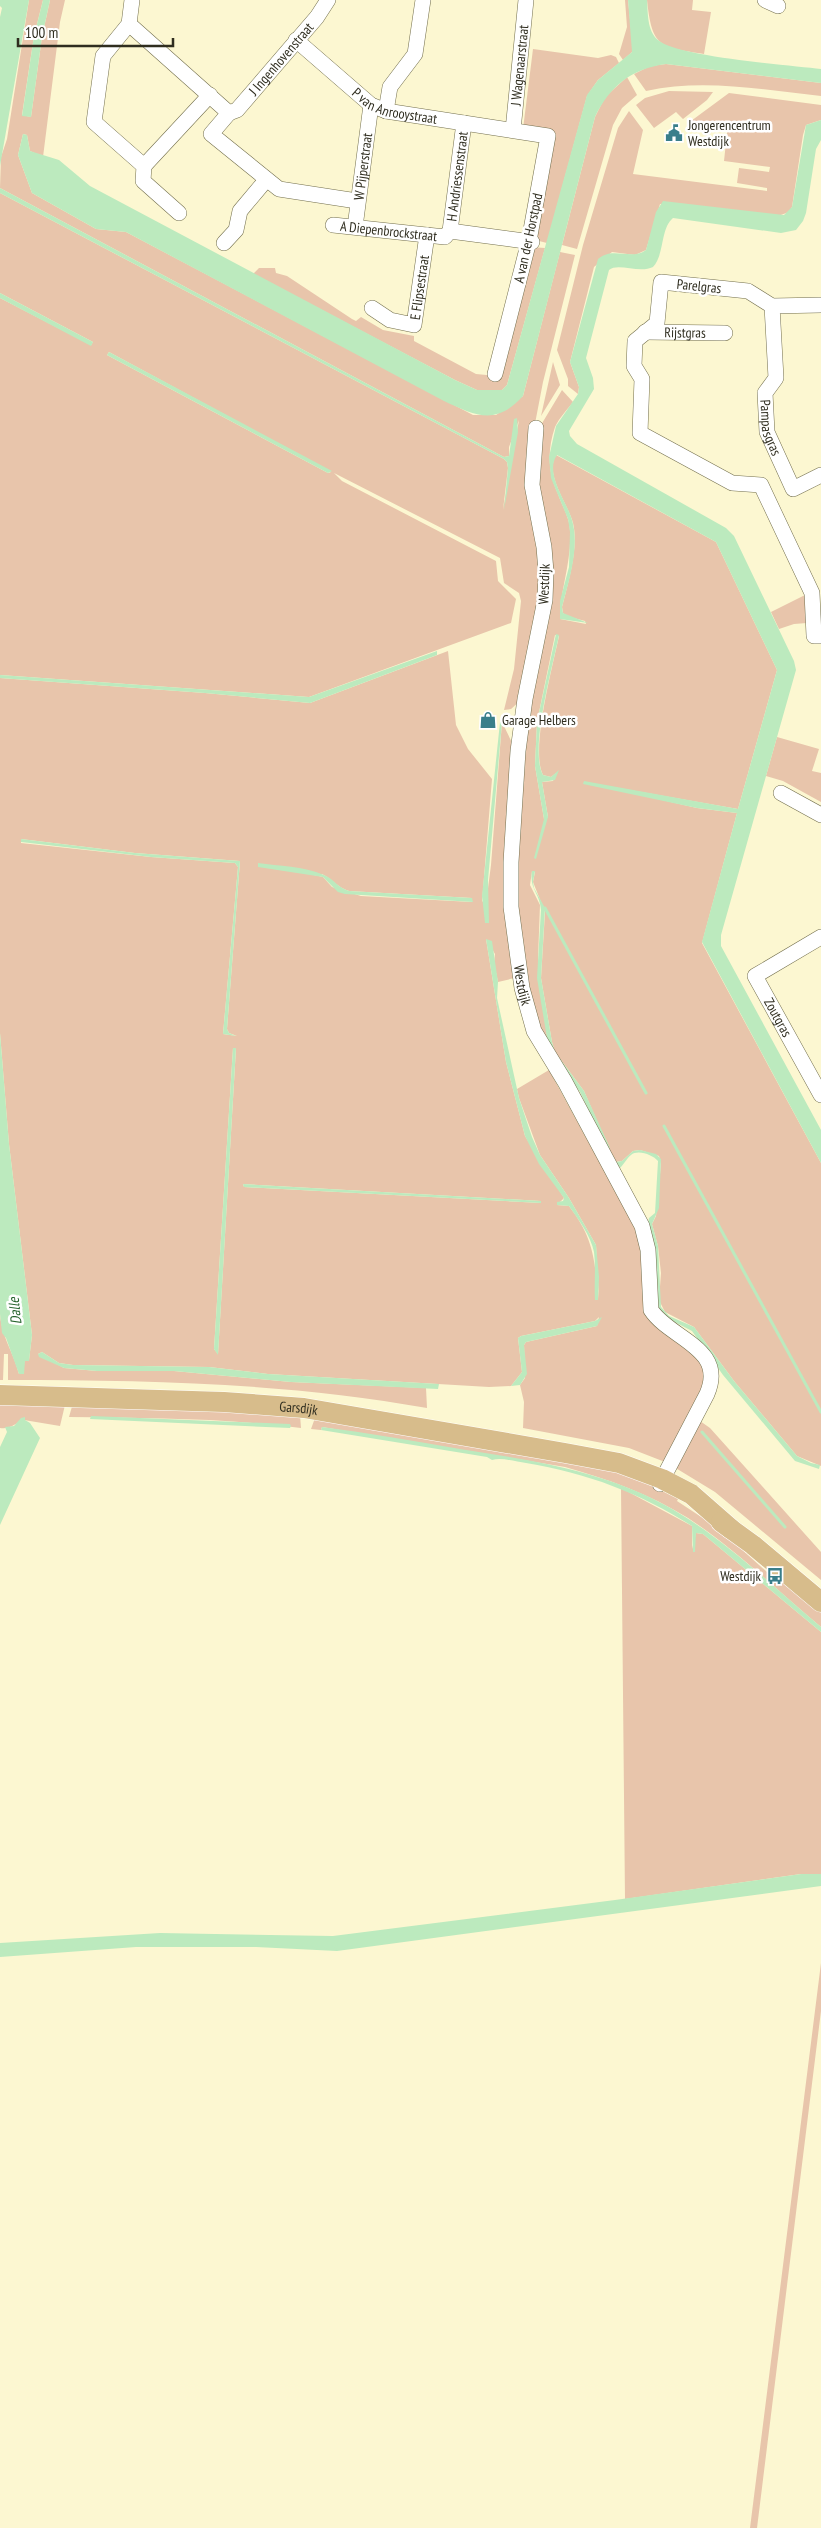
<svg xmlns="http://www.w3.org/2000/svg" width="821" height="2528" font-family="'PT Sans Narrow',sans-serif">
<rect width="100%" height="100%" fill="#fcf7d1"/>
<path fill="#e8c5ab" fill-rule="evenodd" d="M29,0h14l-9,36 -12,79 9,2 11,-80 8,-37h15l-5,22 -17,135 -13,-6 -3,-16 -4,-1 -5,21 14,38 64,36 30,3 347,183h23l27,-19 37,-144 15,3 -32,127 -10,52 11,137 -23,129 -10,9 -7,1 10,-41 7,-68 -2,-8 -15,-10 -4,-25 -166,-85 8,8 154,80 2,20 18,18 -5,24 -202,74 -309,-22v-377l91,47 2,-3 -93,-49v-100l504,266 3,3 1,6 -5,42 16,-90 -10,27v9l-5,1 -504,-269 1,-31 6,-18zM109,352l222,120 -3,1 -221,-118z
M625,0h3l5,48 -1,4 -9,8 -4,-6 8,-27z
M647,0h46l-1,10 19,2 -7,42c-45,-7 -52,-7 -57,-54z
M533,49l65,9 13,-3 5,2 3,6 -21,17 -11,16 -40,147 -12,-3 15,-108 -27,-3z
M666,64l155,19v13c-58,-6 -117,-18 -175,-5l-12,-17 16,-8z
M627,77l10,18 -15,13 -9,17 -36,124 -15,-4 33,-128 10,-20z
M669,91l44,1 -6,8 -24,19 -7,-7 -22,16 -18,-23 9,-7z
M729,93l92,12v15l-15,5 -3,10 -11,72 -3,5 -11,4 -118,-12 -14,46 -11,5 -23,-3 -18,15 -24,95 9,25 -1,7 -10,-8v-7l-11,-29 26,-105 35,-117 11,-17 14,19 -10,44 134,17v-3l-30,-5 2,-15 30,4 1,-5 -46,-6 4,-37 -17,-1 -17,5 -3,-7z
M530,247l15,1 -38,137 -5,5h-25l-22,-10 -202,-106 6,-6h16l1,5 11,3 65,43 4,2 5,-4 22,13 31,6v5l62,33 21,2z
M553,362l7,23 -19,31z
M562,390l11,12c-5,7 -14,16 -18,25 -8,23 -7,45 3,67 4,12 12,24 12,37 2,30 -10,58 -10,88l26,5 -1,-3 -19,-5 -3,-3 -1,-6c6,-24 17,-60 11,-84 -5,-19 -29,-49 -17,-68l160,87 61,128 -39,139 -154,-27 113,26 40,5 -35,130 119,220v303l-24,-10 -63,-75 -40,-54 -29,-15 -6,-12 2,-27 -3,-27 -6,-22 4,-8 5,-52 -2,-8 -19,-6 -7,1 -11,10 -7,1 -31,-71 -29,-39 -3,-10 -11,-64 4,-66 -12,-30 2,-10 -3,-1 -2,14 10,20 -2,54 10,85 -5,1 -27,-116 2,-146 25,-156 -5,-197zM555,635l4,1c-6,29 -29,114 -16,139l8,2 5,-4 -3,8 -11,1 6,35 -4,2 -9,-53 2,-44z
M807,594v29l-13,1 -15,5 -8,-17z
M448,651l8,74 12,24 24,30 -10,123 5,-6 4,-31 11,-143 13,27 4,228 -21,5 -4,-19 1,-9 -9,-15 20,123 19,74 39,62 -7,7 12,1c26,34 25,54 30,93l-3,-54 -27,-47 -29,-43 -21,-57 -2,-9 32,-19 88,161 6,18 2,51 44,44 20,33 -44,85 -36,-14 -106,-20 1,-26 -4,-17 5,-7 -1,-33 2,-3 71,-16 2,-9 -4,4 -74,15 -3,2 4,34 -11,14 -22,1 -221,-13 -59,-7 -136,-2 -14,-2 -17,-11 -4,2 26,14 33,3h77l117,11 135,6 1,20c-138,-25 -279,-28 -419,-28v-26h-4l-1,26h-3v-66c2,24 13,37 19,60l6,-13 4,-1 3,-25 -23,-191 -9,-111v-355l205,15 105,10zM21,839l114,14 105,8 -13,168 2,4 8,3 -14,-2 15,-167 -3,-4 -84,-6 -130,-14zM322,874c10,5 16,14 27,17l123,7v4l-111,-6 -29,-9 -9,-10 -9,-2zM233,1048h3l-18,306 -4,-5zM243,1184l298,17v2l-297,-16z
M777,737l42,12 -7,22 9,2v29l-38,-21 -17,-5z
M0,1400l65,5 -5,21 -36,-6 1,-2c-8,5 -16,12 -25,10z
M73,1403l227,12 1,13c-75,-10 -155,-10 -232,-11z
M315,1418l253,39 68,21 42,21 -1,2 41,27 60,54 2,-2 41,29v18c-42,-35 -87,-79 -133,-109 -39,-24 -80,-39 -123,-51l-243,-40 -1,3 -10,-1z
M700,1421l10,7 111,124v28l-106,-88 -41,-25z
M621,1488l71,38v23l4,-16 7,1 118,98v242h-20l-176,25z
M821,1963v48l-64,517h-7z"/>
<path fill="#bceabe" d="M0,0h29l-29,166v-149l2,-9 -2,-2z
M43,0h7l-8,37 -11,80 -9,-1 12,-80z
M628,0h19c1,13 0,31 11,40 19,17 132,25 163,29v14l-155,-19c-35,5 -56,22 -71,53l-72,279c-27,30 -47,20 -79,5l-318,-169 -30,-3 -64,-36 -14,-38 5,-21 4,1 3,16 29,9 31,26 365,194 22,10h25l5,-5 80,-290 11,-15 34,-28z
M821,120v20l-5,9 -10,64 -3,8 -7,9 -15,3 -108,-15c-13,11 -8,36 -20,49 -14,7 -35,-5 -44,3l-23,88 7,20 1,11 -25,42 1,5 7,8 149,84 8,8 60,125 2,9 -75,265v11l100,184v33l-119,-221 35,-129 -40,-5 -114,-24 1,-3 154,28 39,-139 -61,-128 -159,-87c-13,18 10,47 15,65 8,27 -3,60 -10,87l1,6 25,10 -28,-4v-18l9,-34 1,-35 -2,-13 -17,-41 -2,-21 7,-31 22,-32 1,-7 -9,-25 28,-103c15,-13 33,2 48,-9l10,-38 7,-11 121,14 8,-8 14,-82z
M0,188l504,269 5,-1 5,-37 3,-1 1,14 -14,78 4,-42 -1,-6 -3,-3 -504,-266z
M0,293l93,49 -2,4 -91,-48z
M109,352l223,119 -4,2 -221,-118z
M556,634l3,1c-6,31 -30,114 -16,140l8,2 8,-7 -4,10 -13,2 6,35 -12,42 -2,-1 10,-39 -9,-53 2,-44z
M437,651v4l-127,48 -105,-10 -205,-15v-3l309,22z
M500,722h2l-14,158 1,43h-4l-3,-27z
M21,839l114,14 105,8 -13,168 2,4 7,3 -13,-2 15,-167 -3,-4 -84,-6 -130,-15z
M258,863c21,3 45,3 66,12 10,4 14,13 25,16l123,7 1,4 -128,-8 -7,-2 -15,-15 -65,-10z
M532,871h3l-2,11 1,6 11,20 -4,70 11,64 3,10 29,39 26,57 -3,1 -27,-57 -27,-37 -5,-11 -11,-66 4,-68c-1,-17 -12,-21 -9,-39z
M486,939l6,2 6,41 -1,16 22,100 13,39 8,18 29,43 27,47 3,32 -1,23h-3c-1,-16 1,-32 -1,-48 -3,-16 -16,-33 -25,-46l-12,-1v-3l6,-1 1,-3 -25,-34 -14,-28 -19,-74z
M0,1033l9,111 23,191 -3,26h-4l-1,13h-5l-13,-36 -4,-5 -2,-19z
M233,1048h3l-18,307 -4,-6z
M640,1150l16,4 5,5 -2,49 -7,16 6,22 3,61 8,9 25,11 40,54 63,75 14,7 9,2 -1,4 -24,-8 -72,-86 -31,-44 -25,-13 -9,-11 -2,-14v-25l-8,-45 1,-5 6,-5 3,-52c-5,-6 -20,-12 -27,-6 -4,3 -7,9 -11,13l-4,-6 6,-1 11,-10z
M243,1184l298,17v2l-297,-16z
M602,1317l-5,9 -71,16 -2,3 3,29 -7,11 -9,1 11,-14 -4,-34 3,-2 74,-15z
M42,1352l17,11 14,2 136,2 59,7 171,10 -1,5 -147,-7 -117,-11h-77l-33,-3 -25,-11 -1,-3z
M91,1416l199,8 1,2 -1,2 -200,-9z
M25,1417v3l5,3 10,15 -40,87v-78l7,-15 -2,-5 9,-1 7,-8z
M322,1427c46,6 92,14 138,22 70,11 140,21 203,55 58,31 108,81 158,123v5l-118,-98 -7,-1 -1,19h-2l-1,-26c-52,-33 -105,-53 -166,-63 -10,-1 -24,-6 -34,-3l-5,-3 -166,-27z
M801,1874h20v12l-484,65 -81,-4h-120l-136,10v-14l160,-10 173,3 282,-36z"/>
<g fill="none" stroke-linecap="round" stroke-linejoin="round">
<path stroke="#bceabe" stroke-width="3" d="M545,908l101,185
M664,1126l157,286
M702,1432l83,95"/>
<g stroke="#736f4d" stroke-width="16">
<g id="minor">
<path d="M132,0l-3,24 -26,32 -9,66 50,44 -1,15 36,32"/>
<path d="M765,0l13,6"/>
<path d="M129,24l100,89 -18,21 68,55 78,12"/>
<path id="s1" d="M296,40l75,65 15,6 162,25 -19,105 -34,133"/>
<path d="M386,111l4,-24 25,-33 8,-54"/>
<path id="s2" d="M229,113l8,-3 80,-93 11,-17"/>
<path id="s3" d="M513,130l13,-130"/>
<path d="M144,166l66,-71"/>
<path id="s4" d="M333,225l112,12 5,-6 82,11"/>
<path id="s5" d="M355,227l16,-122"/>
<path id="s6" d="M450,231l14,-108"/>
<path d="M224,243l12,-13 4,-19 26,-31"/>
<path d="M821,305l-49,1 -24,-15 -87,-9 -4,41 -22,18 -1,25 8,13 -2,54 92,50 29,2 51,108 2,43h7"/>
<path id="s7" d="M772,306l4,72 -11,15 2,39 26,57 28,-14"/>
<path id="s8" d="M372,308l18,12 24,5 13,-90"/>
<path id="s9" d="M645,332l80,1"/>
<path id="s10" d="M536,428l-4,57 12,62 2,25 -1,28 -20,99 -7,52 -7,111v45l11,81 12,43 31,51 77,144 6,24 3,60c19,29 76,38 56,84l-47,90"/>
<path d="M781,793l40,22"/>
<path id="s11" d="M821,937l-66,39 66,119"/>
</g>
</g>
<g stroke="#fff" stroke-width="21">
<g id="major">
<path id="s12" d="M0,1395l224,7 80,6 261,45 54,10 43,16 29,15 40,35"/>
<path d="M721,1522l32,23 68,57"/>
</g>
</g>
<use href="#minor" stroke="#fff" stroke-width="15"/>
<use href="#major" stroke="#d7bc8b" stroke-width="20"/>
</g>
<defs>
<g id="civic-bare" transform="scale(1.35)"><path d="M-.6-6.5H3V-4.5H.6V-3L4-1V1h2V6H-6V1h2V-1L-.6-3ZM-1.2 2.5V6h2.4V2.5Z" fill="#397e8b" stroke="#fff" stroke-width="2.5" paint-order="stroke"/></g>
<g id="shop-bare" transform="scale(1.35)"><path d="M-5-2.5h2.3a2.7 3.5 0 0 1 5.4 0H5L5.5 6h-11ZM-1.5-2.5h3a1.5 2.3 0 0 0-3 0Z" fill="#397e8b" stroke="#fff" stroke-width="2.5" paint-order="stroke"/></g>
<g id="bus-bare" transform="scale(1.35)"><path d="M-5-6H5V4H4V6H2V4H-2V6H-4V4H-5ZM-3.5-4V0h7V-4ZM-3.5 1.2v1.5H-2V1.2ZM2 1.2v1.5H3.5V1.2Z" fill="#397e8b" stroke="#fff" stroke-width="2.5" paint-order="stroke"/></g>
</defs>
<g fill-rule="evenodd">
<use href="#civic-bare" x="674" y="133"/>
<use href="#shop-bare" x="488" y="720"/>
<use href="#bus-bare" x="775" y="1576"/>
</g>
<g text-anchor="middle" stroke-width="5" stroke-linejoin="round" paint-order="stroke">
<g font-size="14" fill="#2f2d1f" stroke="#fff">
<text dy="5" stroke="none"><textPath href="#s2" startOffset="76">J Ingenhovenstraat</textPath></text>
<text dy="5" stroke="none"><textPath href="#s3" startOffset="65">J Wagenaarstraat</textPath></text>
<text dy="5" stroke="none"><textPath href="#s1" startOffset="122">P van Anrooystraat</textPath></text>
<text dy="5" stroke="none"><textPath href="#s5" startOffset="61">W Pijperstraat</textPath></text>
<text dy="5" stroke="none"><textPath href="#s6" startOffset="55">H Andriessenstraat</textPath></text>
<text dy="5" stroke="none"><textPath href="#s4" startOffset="56">A Diepenbrockstraat</textPath></text>
<text transform="translate(528 238) rotate(-78)" y="5">A van der Horstpad</text>
<text transform="translate(699 286) rotate(6)" y="5">Parelgras</text>
<text dy="5" stroke="none"><textPath href="#s8" startOffset="84">E Flipsestraat</textPath></text>
<text dy="5" stroke="none"><textPath href="#s9" startOffset="40">Rijstgras</textPath></text>
<text dy="5" stroke="none"><textPath href="#s7" startOffset="126">Pampasgras</textPath></text>
<text transform="translate(544 584) rotate(-88)" y="5">Westdijk</text>
<text dy="5" stroke="none"><textPath href="#s10" startOffset="562">Westdijk</textPath></text>
<text dy="5" stroke="none"><textPath href="#s11" startOffset="124">Zoutgras</textPath></text>
<text dy="5" stroke="none"><textPath href="#s12" startOffset="299">Garsdijk</textPath></text>
</g>
<g font-size="14" fill="#2f2d1f" stroke="#fff" text-anchor="start">
<text x="688" y="130">Jongerencentrum<tspan x="688" dy="16">Westdijk</tspan></text>
<text x="502" y="725">Garage Helbers</text>
<text x="761" y="1581" text-anchor="end">Westdijk</text>
</g>
<g font-size="15" font-style="italic" fill="#27642e" stroke="#fff">
<text transform="translate(15 1311) rotate(-96)" y="5">Dalle</text>
</g>
</g>
<path d="M18 38v8h155v-8" fill="none" stroke="#2f2d1f" stroke-width="2.5"/>
<text x="25" y="38" font-size="15" fill="#2f2d1f" stroke="#ffffff" stroke-width="4" paint-order="stroke">100 m</text>
</svg>
